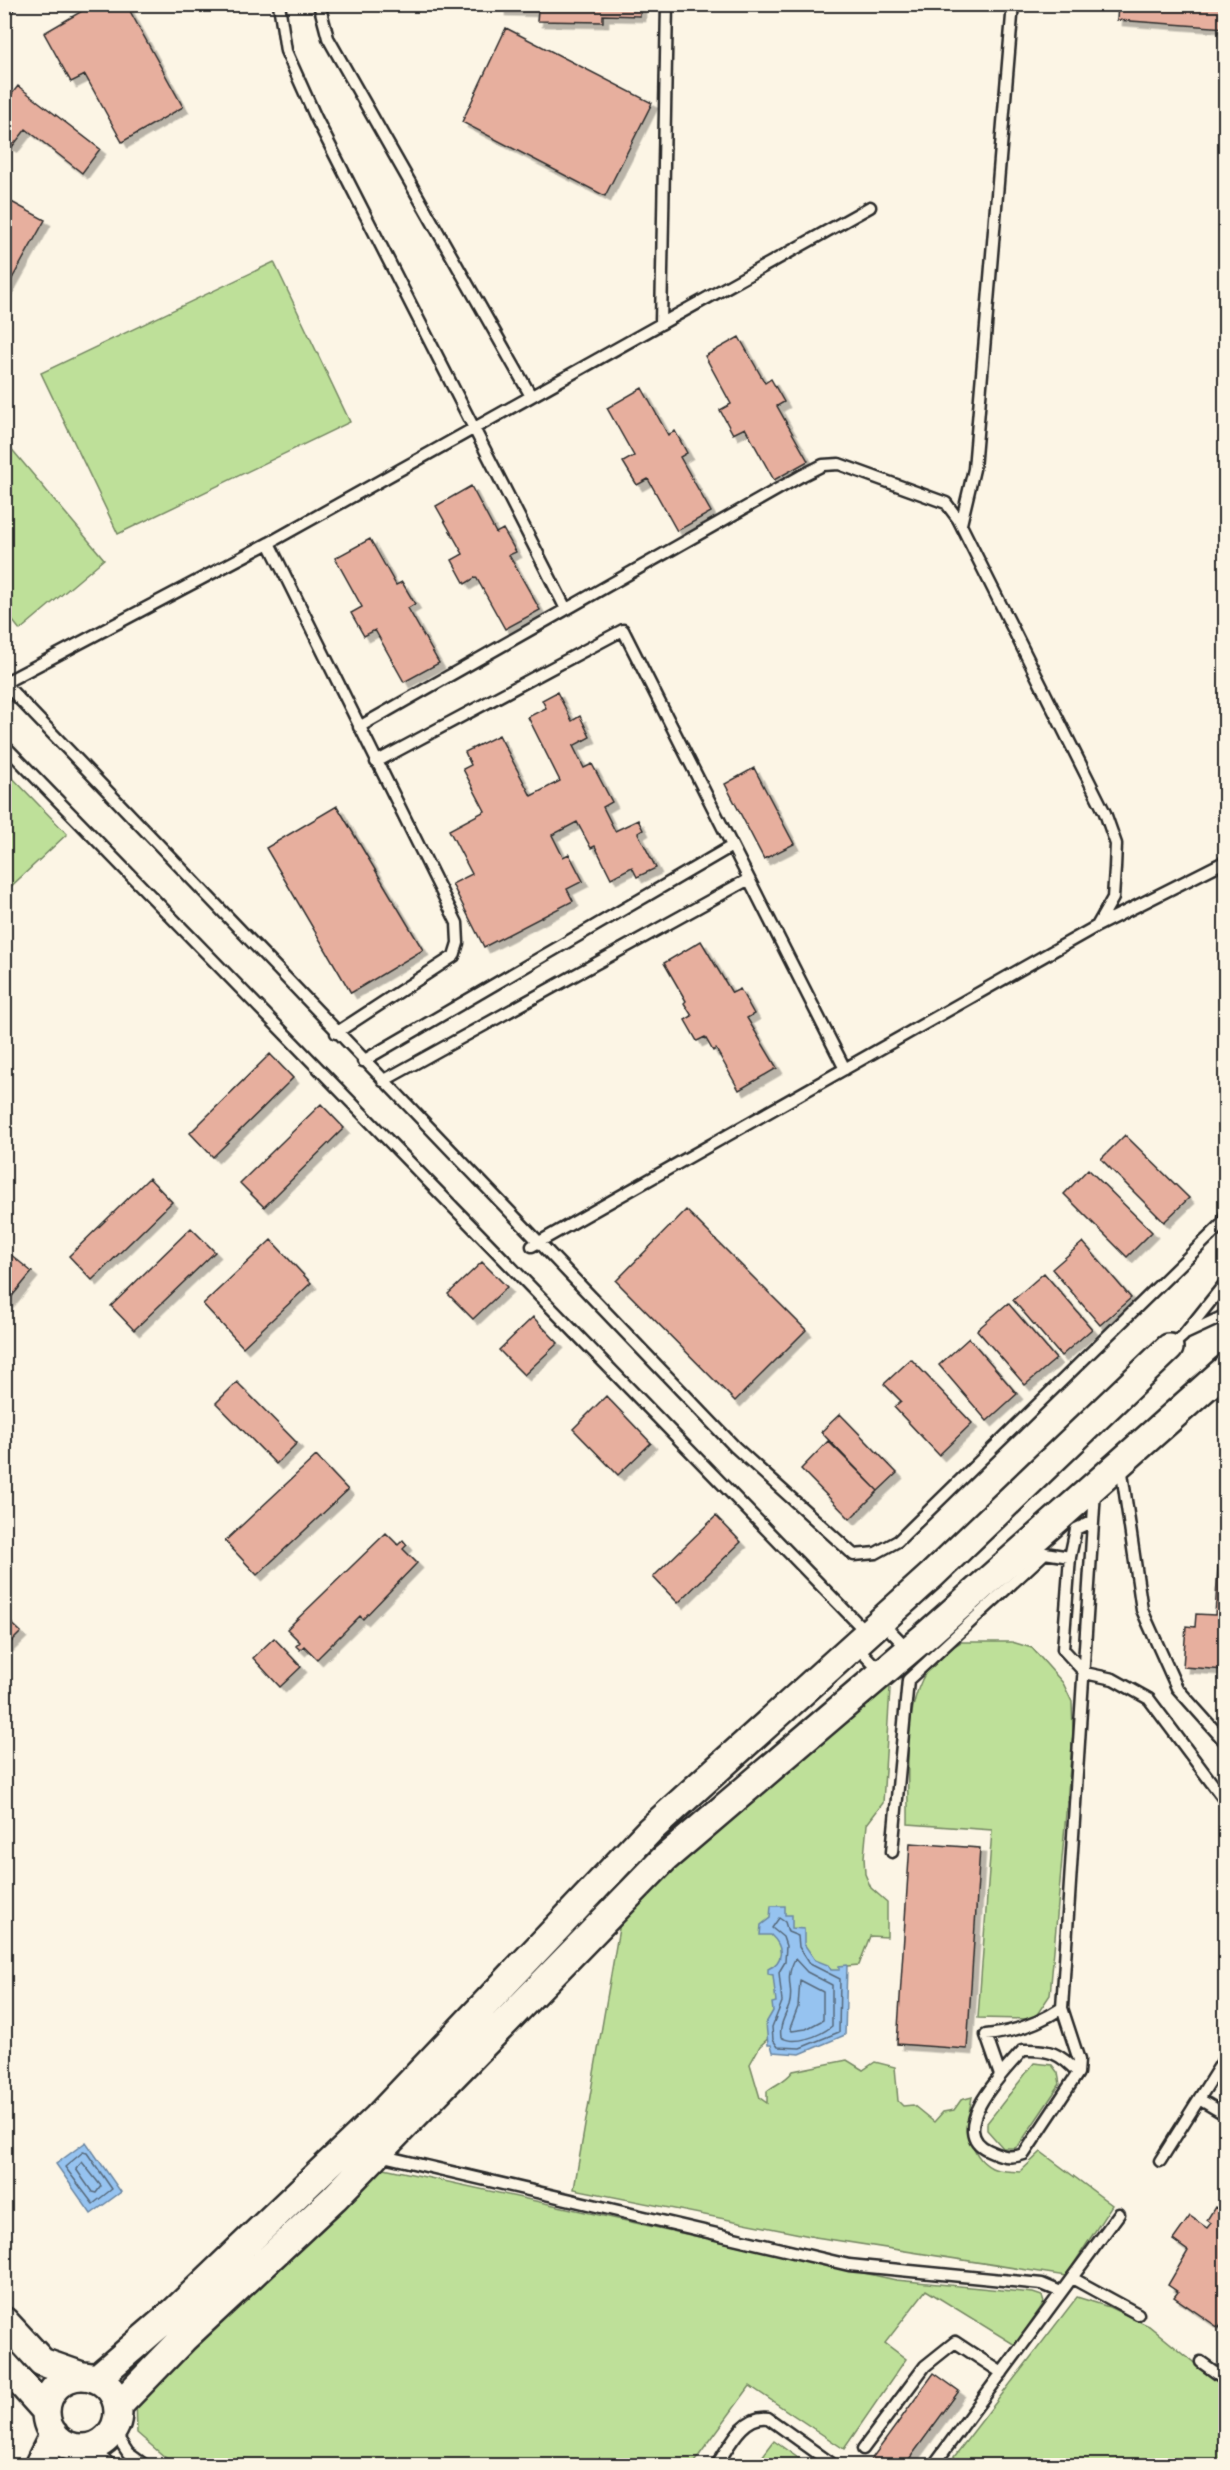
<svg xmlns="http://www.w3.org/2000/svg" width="1230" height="2470" font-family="'Indie Flower',sans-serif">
<defs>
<filter id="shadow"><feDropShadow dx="5.5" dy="5.5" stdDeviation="0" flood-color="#0004"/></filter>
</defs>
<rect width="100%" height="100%" fill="#fcf5e5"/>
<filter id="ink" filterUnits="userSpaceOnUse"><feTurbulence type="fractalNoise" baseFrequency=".0167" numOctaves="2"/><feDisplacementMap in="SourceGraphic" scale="12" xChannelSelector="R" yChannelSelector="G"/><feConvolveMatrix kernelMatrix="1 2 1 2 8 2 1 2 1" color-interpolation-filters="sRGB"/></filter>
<g filter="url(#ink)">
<path fill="#bee099" stroke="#748662" stroke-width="1.5" d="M274,262l76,160 -232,112 -77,-161z
M4,440l100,119 -84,71 -15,-19z
M5,770l62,64 -62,58z
M961,1642h51l20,6 31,35 9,19 1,32 -23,261 -14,21 -7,3 -51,-1 14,-188 -84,-6c1,-49 -9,-135 33,-170 6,-4 14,-8 20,-12z
M891,1672l-8,131 -16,21 -3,33 1,17 6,14 16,14v35l-17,-1 -11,29 -12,1 -87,80 -10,18 10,34 7,5v-12c9,-7 19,-10 26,-20l54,-11 16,10 12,-8 20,5 3,34 5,5 10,-1 21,17 9,-10 11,-2 7,-10 11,-3c-6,24 -5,58 20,71 8,4 19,3 28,4l21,-20 71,53 -46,71 -251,-39 -241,-48 48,-278z
M1034,2063l18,2 6,8 2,11 -41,61 -4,3h-12l-16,-18v-7z
M375,2166l521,114 137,13 9,3 2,7 -29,42 -89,-55 -41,53 21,16 -62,90 -94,-63 -58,79h-518l-37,-32 -1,-36z
M1077,2297l32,10 40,19 76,62v77l-278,1z
M774,2441l34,24h-52z"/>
<path fill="#96c3f0" stroke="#6b86a1" stroke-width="1.5" d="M771,1906h14v9h7v13l12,1v15l11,16 13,5 3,5h8v-4l8,-1 -2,70 -45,19 -27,-2 -2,-7h-3l-2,-22 7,-12 -1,-8 4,-1 -3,-27 -5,-1v-5c16,-7 16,-22 3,-34h-11l1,-10 9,-7z
M86,2142l35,50 -30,22 -35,-50z"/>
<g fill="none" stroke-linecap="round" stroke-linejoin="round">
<path stroke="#56687a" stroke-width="1.5" d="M779,1918l6,4 3,10 10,4 1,11 11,17 30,15 -1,53 -39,16 -22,-1 -5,-7 -1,-13 10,-25 -3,-30 6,-10 1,-16 -3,-9 -11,-9z
M795,1959l12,13 25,13v41c-12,10 -38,20 -51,11 -2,-12 4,-20 8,-31 6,-19 -6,-24 6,-47z
M800,1980l23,12v28l-17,9 -14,2 -2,-3 8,-21z
M83,2152l4,1 25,36 -19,15 -28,-37z
M82,2162l19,24 -5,7 -4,-1 -16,-23z"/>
</g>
<path fill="#e7af9e" stroke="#2b2b2b" stroke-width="1.5" filter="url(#shadow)" d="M94,4h32l57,103 -61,35 -37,-67 -14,7 -27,-49z
M500,4h140v12l-37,-1v7l-66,-1 1,-10 -38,-1z
M1118,4h108v24l-109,-8z
M506,28l146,75 -47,93 -143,-74z
M18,86l82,63 -18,24 -56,-44 -14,18 -8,-5v-38z
M4,198l41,22 -41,73z
M739,337l26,46 6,-4 13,23 -7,4 31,55 -34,19 -29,-52 -12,6 -13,-24 11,-6 -26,-48z
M642,388l26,47 7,-4 12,22 -7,4 31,55 -34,19 -29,-52 -11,6 -14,-23 11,-6 -27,-48z
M471,486l25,47 7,-4 13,23 -7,3 31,55 -35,19 -29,-52 -11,7 -13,-24 11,-6 -27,-48z
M370,539l26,46 6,-3 13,22 -7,4 31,55 -35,19 -29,-52 -11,6 -13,-23 11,-6 -27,-49z
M557,692l15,29 8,-5 10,21 -17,9 11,22 8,-4 20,38 -9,5 12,24 23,-11 5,10 -5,3 18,35 -19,9 -5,-10 -21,11 -16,-32 -4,2 -14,-26 -25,13 11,22 6,-3 14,27 -16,8 6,12 -89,46 -32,-63 20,-10 -23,-44 36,-19 -22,-42 8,-4 -6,-13 34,-17 32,61 29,-15 -32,-64 18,-9 -4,-8z
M754,768l40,76 -30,15 -39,-75z
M337,806l86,144 -72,43 -85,-145z
M701,941l31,52 8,-4 14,25 -7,4 30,50 -38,22 -23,-41 -3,2 -8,-14 -8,4 -12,-21 7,-4 -8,-13 2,-2 -22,-38z
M270,1054l23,24 -80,79 -23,-24z
M321,1104l23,24 -80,79 -24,-24z
M1125,1135l64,63 -25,24 -63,-63z
M1088,1169l64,63 -25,25 -63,-63z
M149,1178l23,24 -80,78 -23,-24z
M686,1210l120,120 -71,71 -119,-120z
M191,1228l24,24 -81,78 -23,-24z
M271,1240l40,43 -68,64 -40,-43z
M1083,1242l48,56 -31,27 -48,-56z
M4,1249l28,23 -28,34z
M482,1262l25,25 -34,32 -25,-25z
M1044,1273l48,56 -31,27 -48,-56z
M1008,1303l48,56 -31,26 -48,-55z
M533,1317l25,26 -34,32 -25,-25z
M969,1338l48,56 -30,27 -48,-56z
M911,1359l61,64 -33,32 -45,-48 7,-6 -17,-17z
M237,1382l60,61 -21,21 -60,-61z
M606,1396l45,47 -33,32 -45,-46z
M840,1414l57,59 -19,18 -57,-59z
M828,1441l50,50 -28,28 -49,-50z
M316,1456l32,34 -91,85 -32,-34z
M716,1516l25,26 -63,61 -25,-26z
M386,1533l12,12 5,-5 4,5 -4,4 14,14 -54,56 -3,-3 -43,43 -13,-13 -4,4 -4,-4 4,-4 -13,-13z
M1218,1566l8,1v103l-43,-3 3,-41 9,1 1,-13 19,1z
M4,1616l17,16 -17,17z
M274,1638l27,29 -21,20 -27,-29z
M910,1843l70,5 -13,201 -70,-5z
M1226,2202v126l-5,-3 -2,3 -45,-31 4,-5 -10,-7 20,-34 -15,-11 17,-24 17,12 4,-5 -4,-3 8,-13 5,3z
M934,2373l25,18 -55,75h-28l-6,-5z"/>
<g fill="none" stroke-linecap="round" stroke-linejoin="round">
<g stroke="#2b2b2b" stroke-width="15">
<path id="service" d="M279,4l7,47 30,67 250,491
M319,4l9,34 203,358
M4,13l5,-9
M661,324l6,-320
M961,524l13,-55 39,-465
M269,543l188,380 1,20 -4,13 -118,77
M4,683l731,764 119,108 22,-2 22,-12 325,-318 3,-10
M4,683l265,-140 601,-336
M359,727l442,-251 22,-11 16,-1 107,39 12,16 147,294 11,31 -1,24 -2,30 -16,28 -565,320
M4,745l863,888
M376,762l247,-132 222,439
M1097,926l129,-65
M363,1061l369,-215
M383,1081l366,-202
M1185,1334l41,-19
M1169,1348l14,-12 43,-54
M1121,1466l21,144 35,78 49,55
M1093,1521l-17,8 -6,28 -7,92 22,24 28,6 36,20 77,103
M881,1621l27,28
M855,1645l27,28
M892,1852l16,-172 137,-127 25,4
M1078,2073c-18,-20 -29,-24 -55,-23 -17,19 -78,80 -35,100 13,6 22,9 36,4l54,-81 1,-13 -17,-52 33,-517
M1000,2075l-14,-40c29,-3 52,-11 76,-27
M1199,2099l27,16
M379,2155l470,110 193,19 19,8
M1160,2161l66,-105
M1072,2278l66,36
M1201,2362l25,18
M113,2430l15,23 18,13
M88,2447l24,19
M863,2449l62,-83 30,-24 47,31
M716,2466c13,-19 26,-51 52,-48l67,48
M933,2466l186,-252"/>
</g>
<g stroke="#2b2b2b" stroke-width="32">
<path id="tertiary" d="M4,2321l38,41 40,14
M4,2364l42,47
M46 2412a36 36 0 1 1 72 0a36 36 0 1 1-72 0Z
M96,2379l78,-67 203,-194 273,-288 282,-255 237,-227
M118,2406l65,-67 151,-141 330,-339 265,-226 297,-264
M38,2466l16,-32"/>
</g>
<use href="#service" stroke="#fcf5e5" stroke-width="10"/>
<use href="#tertiary" stroke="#fcf5e5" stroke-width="27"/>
</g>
</g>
<rect width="1230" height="2470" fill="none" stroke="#fcf5e5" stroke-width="24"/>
<rect x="12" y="12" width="1206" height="2446" fill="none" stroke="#2b2b2b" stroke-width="2" filter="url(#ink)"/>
</svg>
